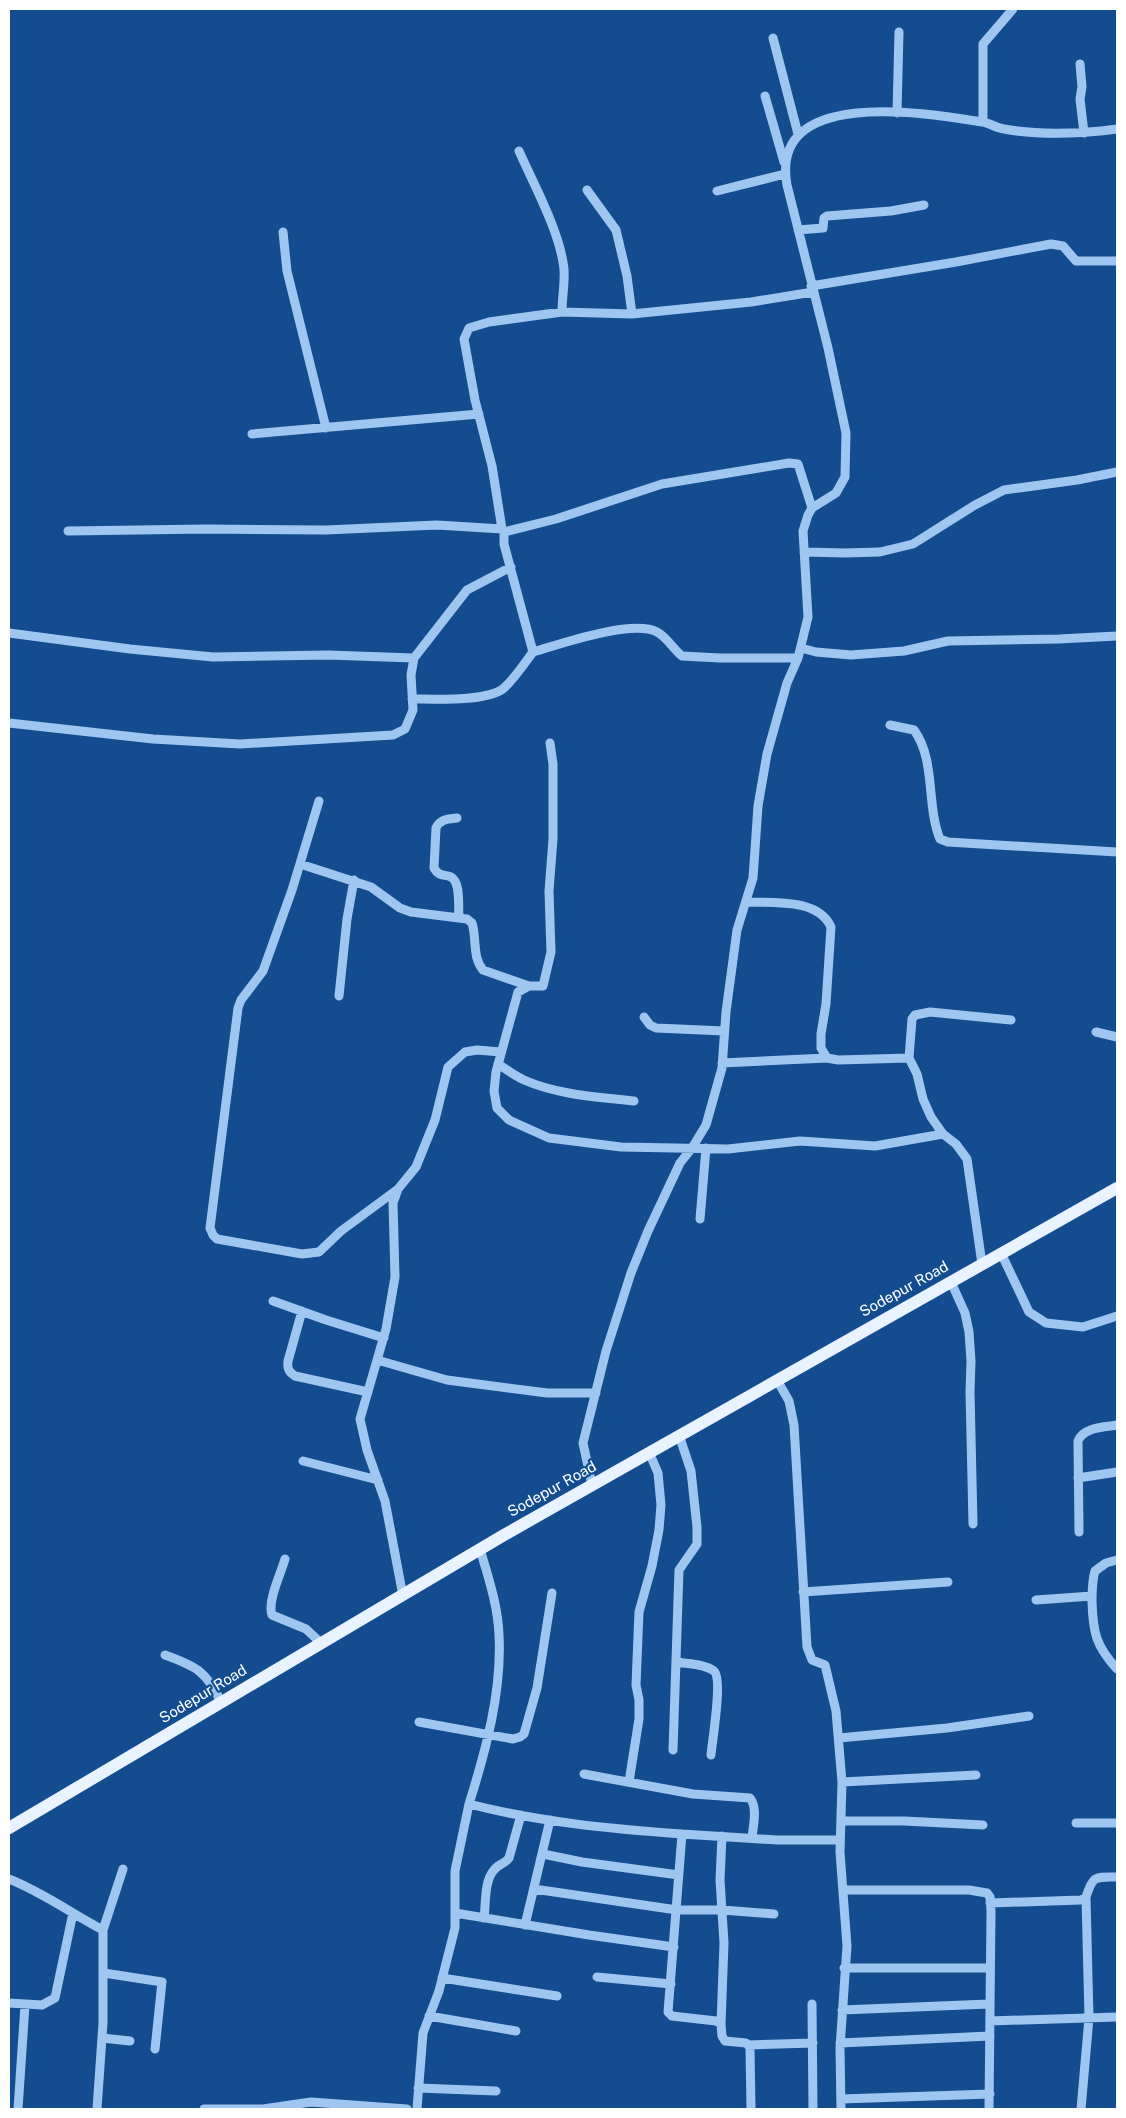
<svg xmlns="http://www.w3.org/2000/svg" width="1126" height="2118" font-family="'Public Sans',sans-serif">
<rect width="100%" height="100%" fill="#144d8f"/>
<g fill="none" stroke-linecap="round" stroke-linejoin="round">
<path stroke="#9fc6f1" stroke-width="9" d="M773,38l25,96
M1080,64l2,23 -2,12 4,34
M765,96l19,66
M897,113l2,-81
M983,122v-78l30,-35
M519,151c15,34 41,81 45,118 1,14 -2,29 -2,43
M587,190l29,40 11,46 5,38
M717,191l68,-17
M798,230l25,-2 1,-10 3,-2 64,-5 33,-6
M283,232l4,39 39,157
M811,286l145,-24 95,-18 12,2 13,15h41
M252,434l227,-20
M68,531l139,-2 119,1 111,-5 65,4
M504,532l52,-13 106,-35 127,-21 9,1 14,44
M804,552l41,1 35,-1 33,-8 62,-39 29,-15 73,-10 40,-8
M9,633l121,16 83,8 115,-2 86,3
M801,648l15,4 35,3 53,-4 44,-10 111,-2 58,-3
M798,658h-78l-38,-2c-9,-7 -15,-19 -25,-24 -25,-13 -97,12 -124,20l-29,-108v-12l-2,-3 -10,-63 -17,-66 -11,-61 5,-11 20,-6 73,-10 70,2 119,-12 62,-10
M412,699c21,0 76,3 92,-11 11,-10 20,-24 29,-36
M9,723l144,16 87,5 153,-9 12,-6 8,-19 -2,-35 3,-17 53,-68 44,-23
M890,725l24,5c22,30 12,75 26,109l8,3 169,10
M550,743l3,21v75l-4,52 2,61 -8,34h-14l-11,6 -22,80 -2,19 3,17 12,12 40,18 72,9 107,2 72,-8 75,5 68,-12
M319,801l-27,89 -29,81 -22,29 -3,8 -28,220 3,7 4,4 85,15 17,-2 22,-21 57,-42
M457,818c-9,1 -17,1 -21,10l-2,40c5,9 10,6 17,9 10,5 7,30 8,40
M300,864l71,23 29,21 11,4 56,7 5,4c5,16 0,34 11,47l46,16
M746,902c27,1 72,-4 85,25l-5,77 -5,30v14l6,10 11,2 71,-2 8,16 6,25 8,18 12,17 13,10 11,15 15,105
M339,996l8,-77 7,-39
M644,1017l6,8 6,3 68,3
M1096,1032l21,5
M909,1058l3,-39 3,-4 15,-3 81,8
M722,1063l105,-5
M498,1064c8,5 17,12 26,16 34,15 74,17 110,21
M700,1219l6,-71
M1001,1253l28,59 17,11 37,4 34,-11
M951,1282l14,31 4,19 2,29 -1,31 3,132
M273,1301l53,19 58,18
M302,1311l-14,50c-1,8 1,11 7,15l73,16
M377,1360l70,20 100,13h49
M777,1380l12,21 5,24 13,222 5,13 13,5 11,46 6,71 -2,70 7,94 -7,102 1,61
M303,1461l75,19
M1078,1478l39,-6
M592,1485l-9,-42 23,-92 25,-78 17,-42 32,-68 12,-15 14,-23 16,-57 4,-56 11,-82 16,-52 5,-72 9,-52 20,-71 11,-25 10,-41 -5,-86 5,-16 4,-7 24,-15 9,-16 1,-44 -18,-85 -41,-163c-18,-99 139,-72 195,-63 8,1 14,6 22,7 38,7 75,5 113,0
M1079,1532l-1,-91c5,-14 27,-14 39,-16
M285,1559c-4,14 -18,43 -13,56l34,14 15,14
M1117,1560l-11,3 -11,8c-3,9 -3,21 -3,31 1,31 4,44 25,67
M803,1592l145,-10
M403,1596l-18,-95 -18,-51 -7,-31 26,-90 9,-52 -2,-74 5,-14 18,-22 19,-47 13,-53 17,-15 12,-2 24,2
M1036,1600l56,-4
M165,1655c31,11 42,17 56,47
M677,1662c11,2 28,2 37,9 9,8 -2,71 -3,84
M419,1722l94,17 7,-2 4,-3 13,-46 15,-95
M839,1738l108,-10 82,-12
M673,1750l6,-180 18,-26v-17l-6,-56 -12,-36
M584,1774l109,20 57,4c8,10 3,28 2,40
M629,1782l10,-63v-19l-3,-15 3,-73 13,-46 7,-36 2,-25 -3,-32 -9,-21
M842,1782l134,-7
M469,1804c17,-54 33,-113 30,-169 -1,-29 -11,-59 -19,-86
M841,1821h63l79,4
M1076,1823h41
M682,1834l95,6h63
M543,1854l39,8 97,13
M9,1879c33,13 62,34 94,51v93l-6,86
M534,1889l143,21h45l52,4
M843,1890h126l18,3 3,4 1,14 -2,198
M990,1903l91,-3 5,-3c7,-22 9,-20 31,-20
M455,1913l134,22 85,12
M484,1918c2,-14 0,-37 10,-48 4,-6 11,-6 15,-12l12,-43
M525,1925l25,-105
M103,1930l20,-61
M844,1968h146
M104,1973l58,9 -7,67
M597,1977l74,7
M442,1978l115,18
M9,2003l33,2 13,-7 18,-85
M812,2004l1,105
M842,2010l147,-6
M429,2016l87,15
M990,2021l127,-4
M721,2024l3,-81 -4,-63 2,-44
M102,2038l28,3
M840,2043l150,-7
M748,2045l65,-2
M418,2088l78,3
M841,2099l149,-5
M18,2109l7,-104
M204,2109h34
M237,2109h26l48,-7 96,7
M417,2109l6,-76 16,-42 16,-63v-57l14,-67c70,18 142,25 213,30l-14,178 4,4 44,5 5,3 1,12 3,5 21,2 4,4 1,62
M1081,2109l8,-91 -3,-121"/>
<path stroke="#e9f2ff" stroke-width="12" d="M9,1828l495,-293 613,-347"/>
</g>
<g text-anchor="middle" stroke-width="4.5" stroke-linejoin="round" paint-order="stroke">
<g font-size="15" fill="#fff" stroke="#144d8f">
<text transform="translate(904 1289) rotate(-29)" y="5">Sodepur Road</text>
<text transform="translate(552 1489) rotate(-29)" y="5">Sodepur Road</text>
<text transform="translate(203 1694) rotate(-31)" y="5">Sodepur Road</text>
</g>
</g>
<rect width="1126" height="2118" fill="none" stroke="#ffffff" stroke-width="20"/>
</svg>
